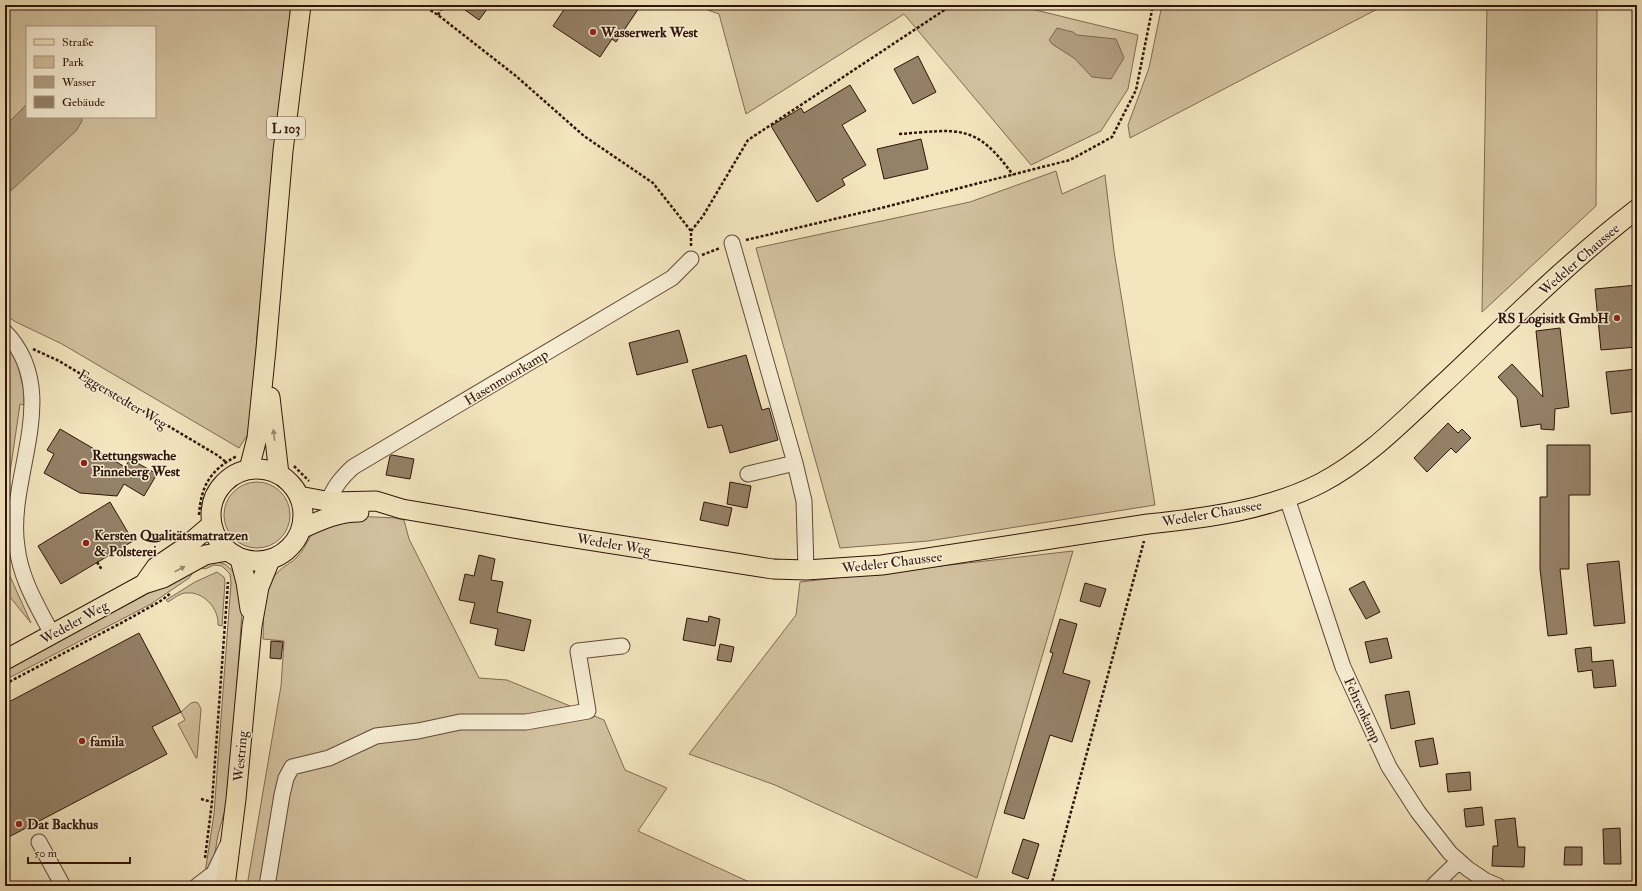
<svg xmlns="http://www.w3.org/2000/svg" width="1642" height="891" font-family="'IM FELL Double Pica',serif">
<rect width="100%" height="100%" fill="#f3e5be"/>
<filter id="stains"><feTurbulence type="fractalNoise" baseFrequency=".005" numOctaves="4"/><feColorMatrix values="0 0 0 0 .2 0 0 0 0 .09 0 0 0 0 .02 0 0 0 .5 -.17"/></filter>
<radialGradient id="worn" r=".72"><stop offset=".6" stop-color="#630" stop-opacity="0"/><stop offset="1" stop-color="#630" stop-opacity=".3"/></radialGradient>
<path fill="#d2c19f" stroke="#816a54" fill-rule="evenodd" d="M5,5h286l-15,145 -11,136 -7,36 -8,109 -11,17 -177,-104 -46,-22 -11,-7zM27,27h128v90h-128z
M694,5h321l123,30 -10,54 -27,42 -70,34 -127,-151 -158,100 -27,-100z
M1162,5h223l-255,133 -2,-13 21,-57z
M1487,5h110l-1,201 -114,106z
M1056,171l6,23 43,-19 9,76 41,254 -227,36 -88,7 -84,-300 214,-46z
M5,341l11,16 8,34v14l-4,-1 -15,103z
M224 515a33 33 0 1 1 66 0a33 33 0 1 1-66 0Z
M354,516l41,2 9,2 5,19 70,139 28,2 97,40 21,50 42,18 -29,43 120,55h-511l34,-200 3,-45 -21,-2c1,-21 -2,-50 15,-67 5,-6 14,-9 19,-15 7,-7 10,-15 15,-23 8,-11 29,-14 42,-18z
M1073,551l-96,327 -202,-93 -86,-31 107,-139 4,-33z
M5,552l4,22 22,49 -26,-32z
M216,562l9,2 13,12 4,36 -13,183 -11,40 -5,29 -8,9 9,-59 17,-231 -1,-9 -8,-8 -8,-1 -9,4 -4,-1 5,-4z
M190,571l2,3 -3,4 -38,26 -146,76v-10z
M217,572l7,5 1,5 -3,44 -4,-1c1,-17 -15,-34 -32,-32 -6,0 -13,6 -18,9l-2,-2 29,-18z
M195,702l3,1 3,6 -4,49h-1l-18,-34 7,-4 -4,-8 10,-9z"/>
<path fill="#b19e80" stroke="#7d6750" d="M1057,28l16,4 4,3 39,4 8,19 -13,21 -19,-2 -18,-19 -22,-14 -3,-4z
M27,104v13h55v4l-6,10 -71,65v-70z"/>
<path fill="#958167" stroke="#301408" d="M458,5h32l-11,15z
M567,5h74l-25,37 -4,-3 -12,18 -47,-31z
M918,56l18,36 -23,12 -19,-35z
M850,85l16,26 -24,14 24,40 -24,14 3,6 -28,17 -46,-76 30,-18 3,5z
M921,139l7,30 -44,10 -7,-30z
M1637,285v62l-36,3 -6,-61z
M1560,328l9,79 -14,2 -1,21 -13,-1v-5l-20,3 -4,-29 -19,-21 14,-13 31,33 -7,-66z
M679,330l9,32 -51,13 -8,-32z
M746,355l16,55 7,-2 9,32 -48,13 -8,-28 -14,3 -16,-58z
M1637,369v42l-26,3 -5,-42z
M1448,423l10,10 4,-4 9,9 -15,15 -5,-5 -24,24 -13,-14z
M60,429l65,38 5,-8 27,15 -13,22 -20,-12 -7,12 -37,-3 -36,-20 10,-19 -7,-4z
M1547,445h43v50h-21v74h-9l7,65 -19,2 -8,-67v-72h7z
M392,455l22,4 -4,20 -24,-4 4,-19z
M730,482l21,4 -4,22 -20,-4z
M110,502l23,39 -72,43 -23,-38z
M704,502l28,6 -4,18 -28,-6z
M479,555l16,4 -4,21 12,2 -6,30 34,8 -7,31 -29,-6 3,-16 -28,-6 5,-20 -16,-3 6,-26 9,2z
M1619,561l6,62 -31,3 -7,-62z
M1364,581l16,31 -14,7 -17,-30z
M1085,583l21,6 -6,18 -20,-6z
M709,616l11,3 -5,27 -32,-6 4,-22 21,4z
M1060,619l17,5 -14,49 27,8 -18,61 -22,-7 -26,84 -20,-6 49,-160 -3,-1z
M139,633l42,79 -29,15 15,27 -162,85v-135z
M1387,638l5,20 -22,5 -5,-21z
M271,641l12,1 -2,17 -11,-1z
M720,644l14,3 -3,15 -14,-2z
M1591,647l1,15 21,-2 3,26 -22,2 -2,-18 -14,2 -3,-23z
M1409,691l6,33 -24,5 -6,-34z
M1433,738l5,26 -18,3 -5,-26z
M1470,772l1,18 -23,2 -2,-18z
M1482,807l2,18 -18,2 -2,-18z
M1515,818l3,29h7l-1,20 -32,-1 1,-20h5l-3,-26z
M1620,828l1,36h-17l-1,-35z
M1023,839l16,5 -11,35 -16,-6z
M1565,847h17v18h-18z"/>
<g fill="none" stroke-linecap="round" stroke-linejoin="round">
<g stroke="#614836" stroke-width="17">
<path id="minor" d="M732,243l63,220 9,38 2,69
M5,332c59,61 1,145 12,215 4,33 20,58 35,87
M748,474l47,-11
M1287,498l56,169 46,100 29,45 32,41 18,16 18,12 12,5
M328,502c6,-15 13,-24 25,-35l319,-189 19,-19
M39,842l24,44
M197,886l17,-13 13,-27
M267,886l15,-91 4,-17 6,-11 37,-9 47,-22 42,-5 42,-9h66l62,-11 -10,-60 44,-5
M1433,886l26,-25"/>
</g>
<g stroke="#301408" stroke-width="21">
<path id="major" d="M270,397l9,77
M211 515a46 46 0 1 1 92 0a46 46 0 1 1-92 0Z
M249,469l8,-31 9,-89 17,-198 18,-146
M299,496l32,6 45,-1 26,8 153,26 180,28 38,6 33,1 76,-5 266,-41c59,-6 120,-14 173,-41 46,-24 83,-63 121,-98 64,-60 126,-123 195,-176
M301,529c20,-9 37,-17 58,-17
M240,559l6,23 4,27
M144,584l12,-17 28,-19 27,-23
M5,660l139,-76 19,-6 42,-23 22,-4
M225,886l11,-87 16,-173 7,-39 11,-27"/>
</g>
<path stroke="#301408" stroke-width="2.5" stroke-dasharray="3 2" stroke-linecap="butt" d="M422,5l16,10 78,61 68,60 69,47 38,48
M438,15l6,-10
M899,134c59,-4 76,-12 114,41
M746,240l135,-32 189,-48 42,-23 24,-47 17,-85
M691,246v-15l12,-15 45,-76 204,-135
M702,255l18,-7
M33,349l26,12 158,94 9,7
M294,466l15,15
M199,515c2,-29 11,-45 38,-59
M97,562l5,8
M5,684l118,-62 36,-20 12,-9
M201,799l11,3
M205,858l7,-56 16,-220
M1051,886l93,-345"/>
<use href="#minor" stroke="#f7eed5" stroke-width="15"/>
<use href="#major" stroke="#f3e5be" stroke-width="19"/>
</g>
<defs><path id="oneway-solid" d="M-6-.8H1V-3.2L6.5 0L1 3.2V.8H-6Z"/></defs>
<g fill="#9b876c">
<use href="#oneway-solid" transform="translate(274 435) rotate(-97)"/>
<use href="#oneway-solid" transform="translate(180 569) rotate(-28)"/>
</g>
<g fill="#8f2418" stroke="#f7eed5" stroke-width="1.5">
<circle cx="593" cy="32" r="4"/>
<circle cx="1617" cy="318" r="4"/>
<circle cx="84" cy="463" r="4"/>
<circle cx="86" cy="543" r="4"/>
<circle cx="82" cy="741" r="4"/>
<circle cx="19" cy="824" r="4"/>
</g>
<g text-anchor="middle" stroke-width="3" stroke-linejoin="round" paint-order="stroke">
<rect fill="#f7eed5" stroke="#6c5546" stroke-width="1" x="267" y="117" width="38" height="22" rx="3"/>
<g font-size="13" font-weight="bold" fill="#301408">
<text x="286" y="133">L 103</text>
</g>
<g font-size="14" font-weight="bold" fill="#301408" stroke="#f7eed5" text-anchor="start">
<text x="601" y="37">Wasserwerk West</text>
<text x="1609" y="323" text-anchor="end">RS Logisitk GmbH</text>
<text x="92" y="460">Rettungswache<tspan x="92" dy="16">Pinneberg West</tspan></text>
<text x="94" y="540">Kersten Qualitätsmatratzen<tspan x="94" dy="16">&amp; Polsterei</tspan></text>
<text x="90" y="746">famila</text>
<text x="27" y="829">Dat Backhus</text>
</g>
<g font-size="14" fill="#301408" stroke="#f7eed5">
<text transform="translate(1579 259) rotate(-41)" y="5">Wedeler Chaussee</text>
<text transform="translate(506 377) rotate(-31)" y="5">Hasenmoorkamp</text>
<text transform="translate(123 399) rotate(31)" y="5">Eggerstedter Weg</text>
<text transform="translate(1212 513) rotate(-10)" y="5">Wedeler Chaussee</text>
<text transform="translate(614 544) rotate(9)" y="5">Wedeler Weg</text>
<text transform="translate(892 562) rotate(-7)" y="5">Wedeler Chaussee</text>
<text transform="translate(74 622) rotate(-29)" y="5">Wedeler Weg</text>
<text transform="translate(1363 710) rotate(65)" y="5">Fehrenkamp</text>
<text transform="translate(240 756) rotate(-85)" y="5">Westring</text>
</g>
</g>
<rect width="1642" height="891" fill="none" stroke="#f3e5be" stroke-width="20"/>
<rect x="6" y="6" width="1630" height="879" fill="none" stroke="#301408" stroke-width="2"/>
<rect x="10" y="10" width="1622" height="871" fill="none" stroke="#301408"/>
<rect x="26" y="26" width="130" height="92" fill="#f7eed5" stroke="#a79783"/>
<rect x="34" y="39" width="20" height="6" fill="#f3e5be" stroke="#a79783"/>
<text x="62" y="46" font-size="12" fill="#301408">Straße</text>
<rect x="34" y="56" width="20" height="12" fill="#d2c19f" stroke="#a79783"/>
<text x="62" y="66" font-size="12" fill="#301408">Park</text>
<rect x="34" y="76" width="20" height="12" fill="#b19e80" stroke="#a79783"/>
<text x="62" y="86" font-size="12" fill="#301408">Wasser</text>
<rect x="34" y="96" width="20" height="12" fill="#958167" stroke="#a79783"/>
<text x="62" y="106" font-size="12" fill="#301408">Gebäude</text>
<path d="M28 857v6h102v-6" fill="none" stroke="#301408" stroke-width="2"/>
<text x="34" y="857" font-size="12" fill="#301408" stroke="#f7eed5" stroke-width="3" paint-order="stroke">50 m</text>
<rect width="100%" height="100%" filter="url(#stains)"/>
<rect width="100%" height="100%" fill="url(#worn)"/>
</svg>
